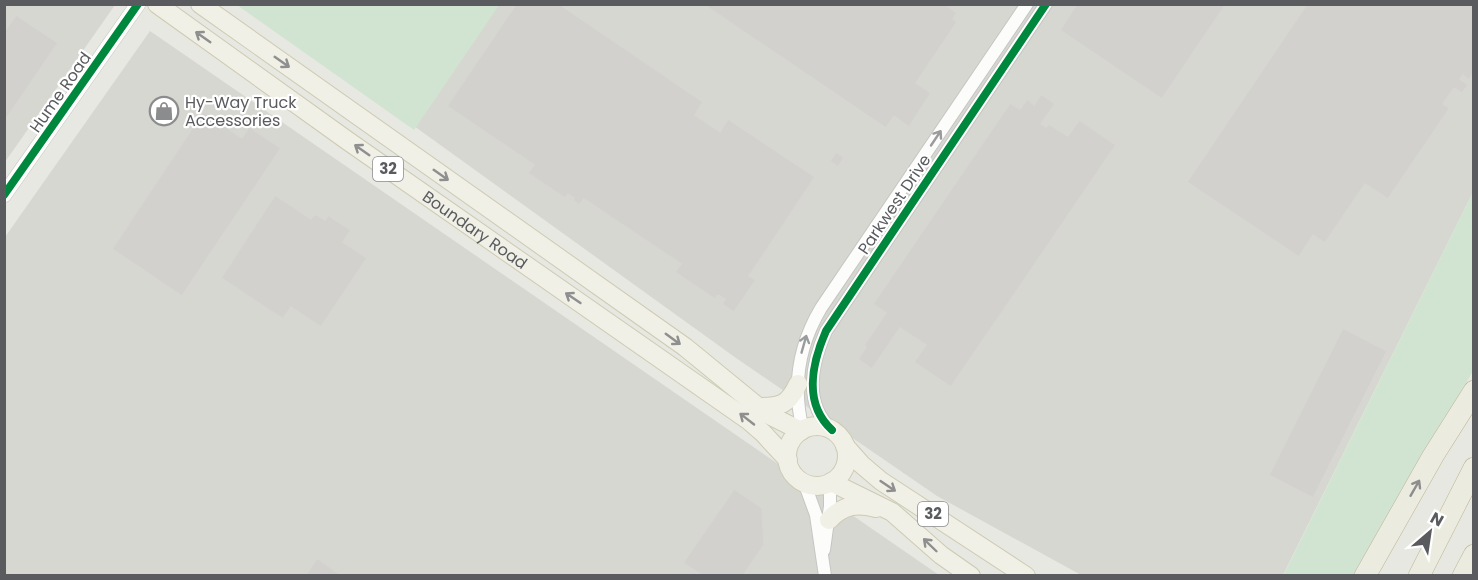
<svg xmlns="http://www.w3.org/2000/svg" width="1478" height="580" font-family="Poppins,sans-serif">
<rect width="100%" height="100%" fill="#e8e8e2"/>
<path fill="#d7d7d2" d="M5,5h110l-110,157z
M496,5h977v187l-190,383h-202l-144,-79 -201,-138 -322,-232z
M150,31l789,544 -934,1v-339z"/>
<path fill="#d1e4d2" d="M237,5h262l-85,125z
M1473,192v179l-120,204 -70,1z"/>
<path fill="#d2d1cd" stroke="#d7d6d2" stroke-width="1.5" d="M516,4h43l144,98 -8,13 25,17 8,-13 87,58 -66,99 7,4 -22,32 -12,-8 3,-5 -7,-4 -3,4 -40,-27 6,-8 -97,-65 -5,6 -6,-5 1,-2 -6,-4 -3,4 -37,-25 6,-8 -87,-59z
M703,4h242l12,9 -4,6 4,3 -41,61 15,10 -22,34 -15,-11 -8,12z
M1077,4h149l-64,95 -102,-69z
M1307,4h167v69l-5,7 -6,-5 -3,4 8,6 -6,8 -8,-5 -11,16 7,4 -62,91 -23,-15 -40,59 -12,-8 -14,22 -112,-75z
M16,15l42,28 -54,79v-90z
M1041,94l14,10 -14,20 5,3 3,-3 19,12 11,-16 37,25 -165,242 -37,-25 12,-17 -26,-17 -28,41 -14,-10 8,-12 -2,-2 22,-32 -13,-9 137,-201 10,6 7,-10 7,6z
M203,112l39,26 7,-11 32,21 -99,148 -70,-47z
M836,152l8,6 -6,9 -8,-6z
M275,195l36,24 4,-5 10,6 3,-5 23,15 -8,12 24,16 -46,69 -30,-20 -8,12 -62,-41z
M1343,328l44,23 -74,147 -44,-23z
M734,489l28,19 2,37 -21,31h-40l-20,-13z
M317,558l25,18h-37z"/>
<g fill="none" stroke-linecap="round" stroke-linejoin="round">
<g stroke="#c5c5c3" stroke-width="14">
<path id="minor" d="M803,430c-11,-43 -4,-85 18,-122l206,-304
M832,430c-29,-26 -20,-67 -6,-99l220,-327
M804,482l12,33 9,61
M824,550l6,-44v-23"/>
</g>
<g stroke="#c5c5c3" stroke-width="16">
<path id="tertiary" d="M4,195l134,-191"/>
</g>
<g stroke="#cdcbb3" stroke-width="20">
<g id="primary">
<path id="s1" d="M157,4l191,137 400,279 15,13 25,27"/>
<path d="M200,4l485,343 82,67 34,17"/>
<path d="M758,407c23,0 30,-2 40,-23"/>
<circle cx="817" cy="456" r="30"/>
<path d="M845,446l16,18 20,17 145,95"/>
<path d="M831,482l61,30 49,43 30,21"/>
<path d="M829,520c14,-15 27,-17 47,-12"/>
</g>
</g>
<g stroke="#bbb694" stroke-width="22">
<path id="motorway" d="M1365,576l68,-120 41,-65
M1419,576l55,-108
M1463,576l11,-21"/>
</g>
<use href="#minor" stroke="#fcfcfb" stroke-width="12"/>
<use href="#tertiary" stroke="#fcfcfb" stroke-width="15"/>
<use href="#primary" stroke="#f0f0e6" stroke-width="18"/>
<use href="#motorway" stroke="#ecebdf" stroke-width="21"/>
<g stroke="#fff" stroke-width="11">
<path id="cycleway" d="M4,195l134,-191
M832,430c-29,-26 -20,-67 -6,-99l220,-327"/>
</g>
<use href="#cycleway" stroke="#00873e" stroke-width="8"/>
</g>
<defs><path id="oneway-shaft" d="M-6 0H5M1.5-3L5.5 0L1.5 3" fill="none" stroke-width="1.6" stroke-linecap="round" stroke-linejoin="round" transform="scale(1.5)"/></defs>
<g stroke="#8e8f8e">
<use href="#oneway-shaft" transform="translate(203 37) rotate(-145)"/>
<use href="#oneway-shaft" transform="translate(282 62) rotate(35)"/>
<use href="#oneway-shaft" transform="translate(362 150) rotate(-145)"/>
<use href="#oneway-shaft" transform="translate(441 175) rotate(35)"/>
<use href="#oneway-shaft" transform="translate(573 298) rotate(-146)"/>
<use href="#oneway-shaft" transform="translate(673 339) rotate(36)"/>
<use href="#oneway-shaft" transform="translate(747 419) rotate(-142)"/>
<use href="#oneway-shaft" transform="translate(888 486) rotate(34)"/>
<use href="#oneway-shaft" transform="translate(930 545) rotate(-136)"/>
</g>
<g stroke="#9a9b9d">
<use href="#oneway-shaft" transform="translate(936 138) rotate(-56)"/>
<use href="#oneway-shaft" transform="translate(804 344) rotate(-74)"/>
</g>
<use stroke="#8c8d8c" href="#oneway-shaft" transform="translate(1415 488) rotate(-60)"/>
<defs>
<g id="shop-ring" transform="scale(1.5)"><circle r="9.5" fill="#fff" stroke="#8b8c8d" stroke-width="1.5"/><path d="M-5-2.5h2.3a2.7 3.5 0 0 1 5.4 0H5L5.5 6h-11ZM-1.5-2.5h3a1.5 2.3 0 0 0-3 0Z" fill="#8b8c8d"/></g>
</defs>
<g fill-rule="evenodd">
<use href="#shop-ring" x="164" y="111"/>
</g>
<g text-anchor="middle" stroke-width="4.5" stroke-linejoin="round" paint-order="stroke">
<g fill="#fff" stroke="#8b8c8f" stroke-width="1.5">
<rect x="373" y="157" width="30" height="24" rx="4.5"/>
<rect x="918" y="502" width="30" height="24" rx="4.5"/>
</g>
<g font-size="15" font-weight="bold" fill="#595b5f">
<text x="388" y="174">32</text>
<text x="933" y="519">32</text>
</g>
<g font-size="16" fill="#595b5f" stroke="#fff">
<text transform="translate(60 92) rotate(-55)" y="6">Hume Road</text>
<text transform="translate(894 204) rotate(-56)" y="6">Parkwest Drive</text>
<text dy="6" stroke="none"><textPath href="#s1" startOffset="390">Boundary Road</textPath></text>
</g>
<g font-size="16" fill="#595b5f" stroke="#fff" text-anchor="start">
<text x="185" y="108">Hy-Way Truck<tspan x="185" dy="18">Accessories</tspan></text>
</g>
</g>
<rect width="1478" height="580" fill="none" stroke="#595b5f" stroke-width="12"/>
<g transform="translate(1430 532) rotate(29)" stroke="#ffffff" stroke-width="4.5" paint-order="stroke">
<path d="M0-4.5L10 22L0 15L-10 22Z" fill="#595b5f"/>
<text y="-9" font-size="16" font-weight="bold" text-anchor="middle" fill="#595b5f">N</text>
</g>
</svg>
